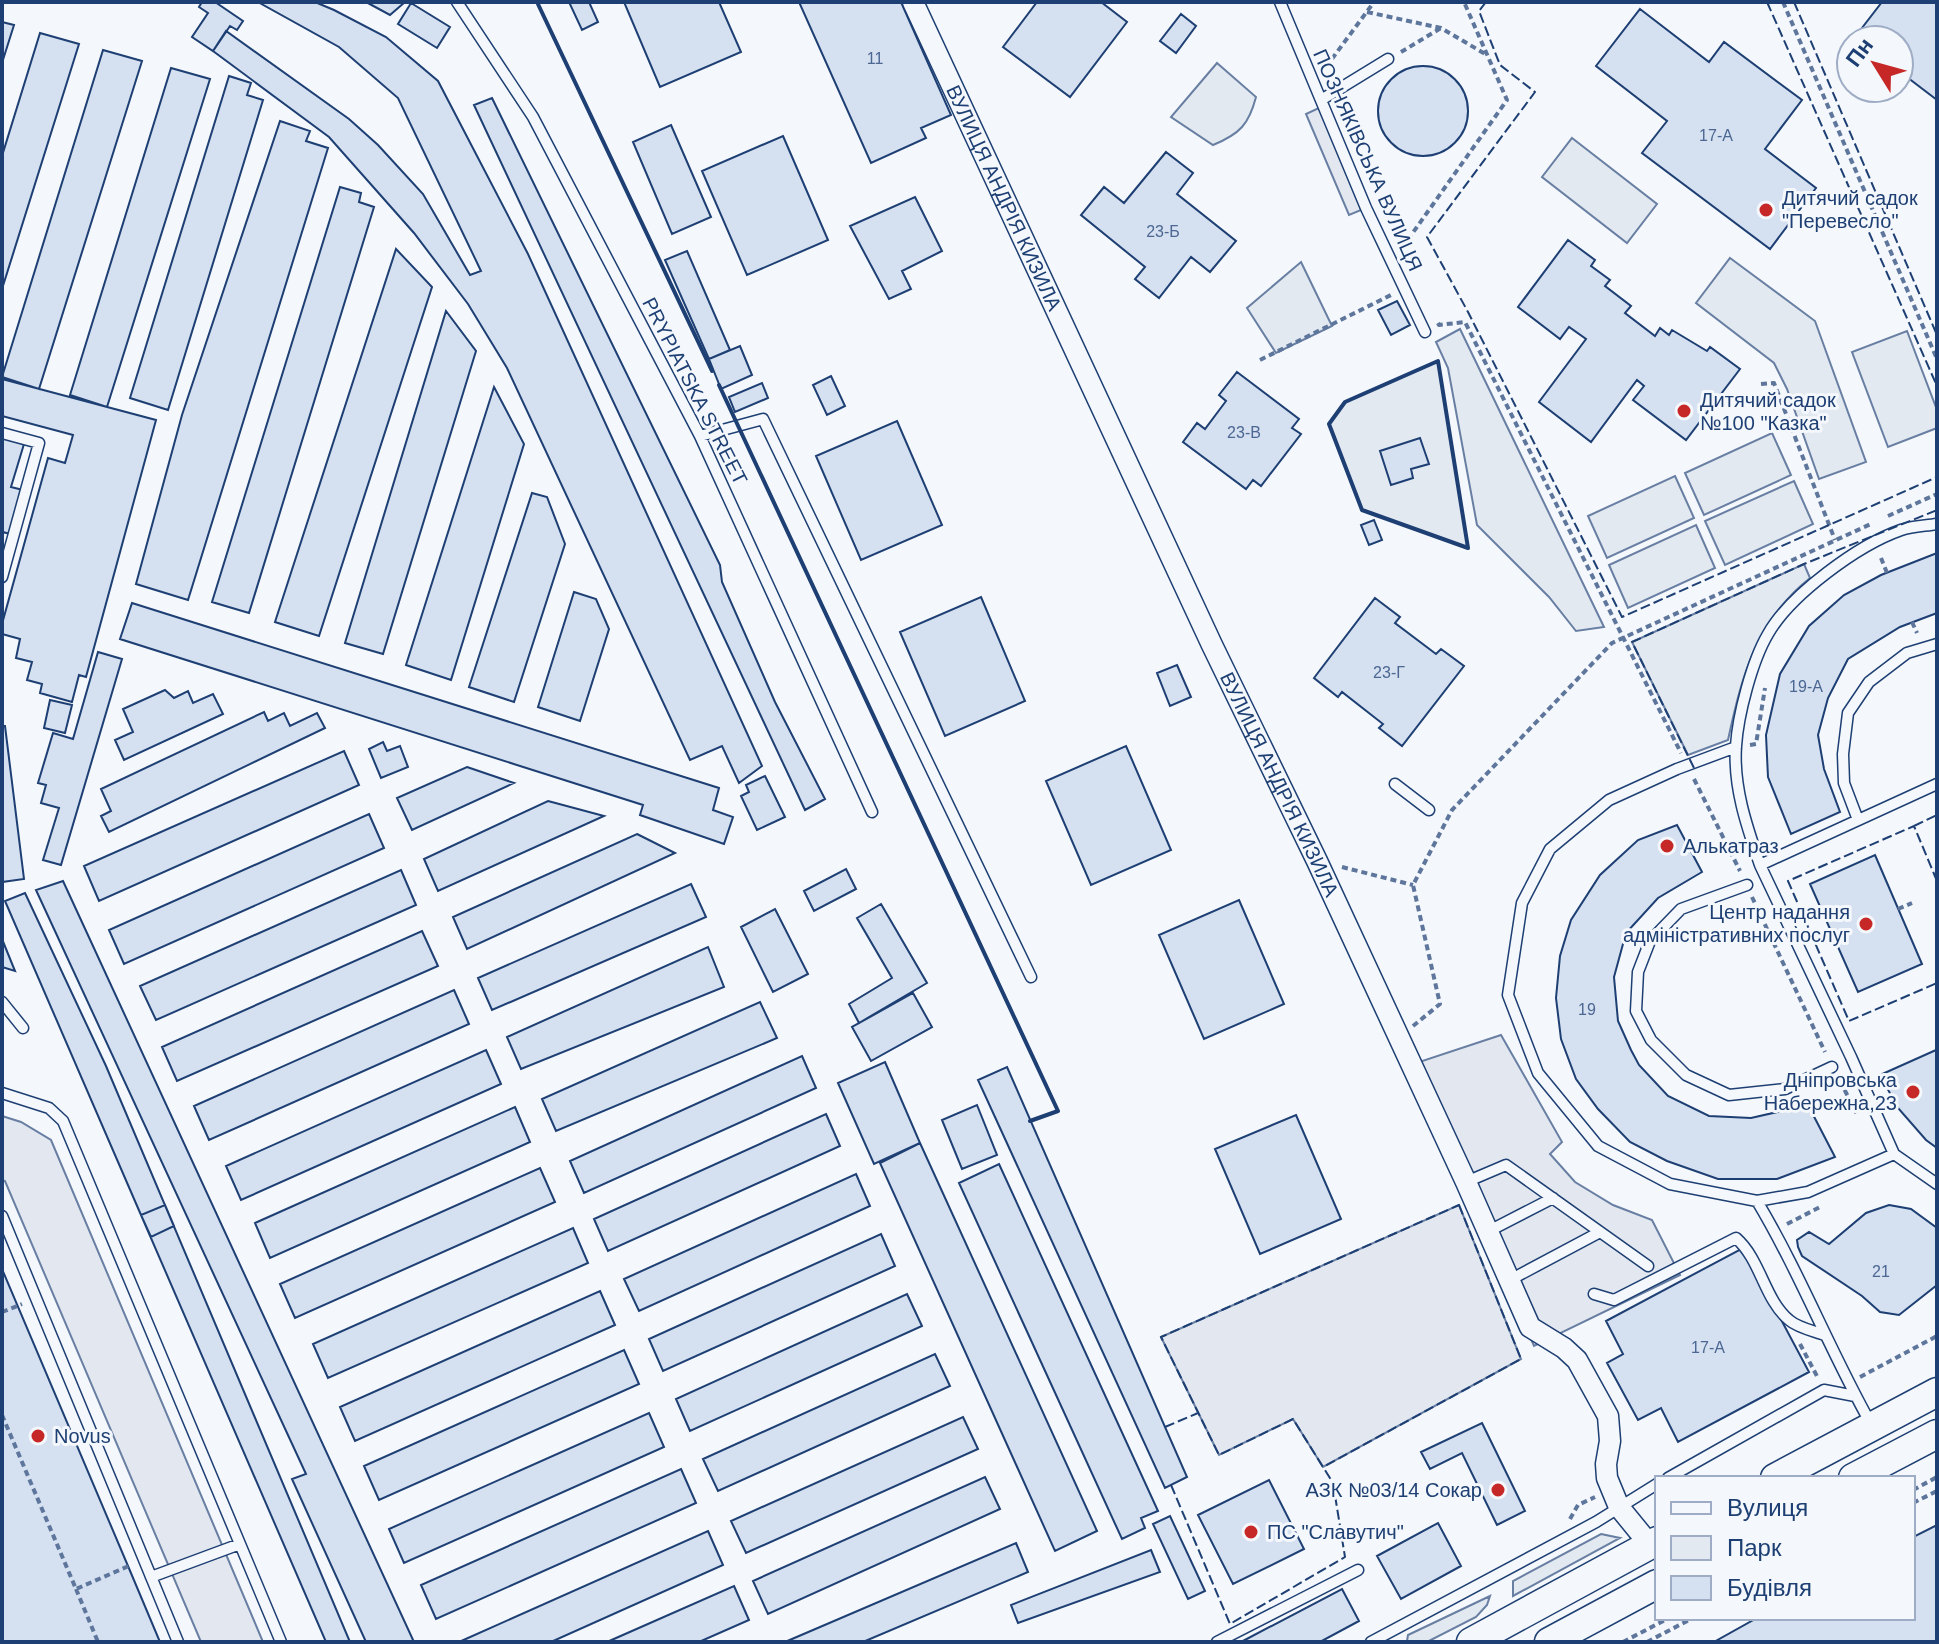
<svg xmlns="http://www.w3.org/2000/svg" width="1939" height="1644" font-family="Helvetica,sans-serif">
<rect width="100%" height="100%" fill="#f4f7fb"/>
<path fill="#e3e9f0" stroke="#687fa3" stroke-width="2" d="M1217,63l39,34c-7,27 -16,37 -43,48l-42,-28z
M1572,138l85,66 -30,39 -85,-66z
M1730,258l85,63 51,141 -47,17 -32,-90 -13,-26 -78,-60z
M1301,262l31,64 -56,27 -29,-45z
M1460,329l144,298 -28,4 -27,-34 -72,-72 -29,-157 -12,-26z
M1907,331l30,79v18l-49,19 -36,-95z
M1438,361l30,187 -106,-38 -33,-86 16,-22z
M1772,433l19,42 -87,40 -19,-42z
M1675,476l19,42 -87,40 -19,-42z
M1794,481l19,43 -88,41 -20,-44z
M1696,525l19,43 -87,40 -19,-43z
M1804,564l6,14c-54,43 -68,97 -82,162l-40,15 -56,-113z
M1601,1534l19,4 -107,58v-15z
M1490,1596l-3,9 -11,12 -49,25 -20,-1 1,-6z"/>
<path fill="#e3e8f0" stroke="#687fa3" stroke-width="2" d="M1323,106l43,102 -17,7 -43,-101z
M1501,1035l61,107 -12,12 25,28 38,23 39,15 28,55 -146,71 -124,-281z
M2,1116l19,6 30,18 212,502h-62l-196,-461 -3,-1z
M1459,1205l62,154 -198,108 -30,-48 -74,36 -58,-118z"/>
<path fill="#d5e0f0" stroke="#1d3f73" stroke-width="2" d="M202,2h13l28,19 -6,9 -7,-4 -17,25 -21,-14 16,-24 -9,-6z
M258,2h57l19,8 52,27 52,44 90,173 234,512 -23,17 -17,-37 -32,14 -183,-392 -39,-64 -54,-71 -85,-96 -116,-86 13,-20 123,88 29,26 45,49 47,81 11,-4 -83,-173 -59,-51z
M366,2h39l-15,13z
M569,2h20l9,20 -16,8z
M624,2h95l22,50 -81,35z
M799,2h102l50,113 -30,13 5,10 -55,25z
M1037,2h64l26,20 -57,75 -67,-50z
M1882,2h55v98l-38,-29v-31h-40l-4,-3z
M411,3l39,24 -13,21 -39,-24z
M1640,9l69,53 15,-20 78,58 -37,49 51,39 -46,61 -128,-96 25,-32 -71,-55z
M1181,14l15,12 -20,27 -16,-12z
M2,22l12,3 -12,38z
M40,33l39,11 -77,245v-133z
M103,50l39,11 -103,328 -37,-12z
M1378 111a45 45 0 1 1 90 0a45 45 0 1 1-90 0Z
M171,68l39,11 -103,328 -37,-12z
M229,76l22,7 -4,12 16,5 -95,310 -38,-12z
M492,98l228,467 2,17 53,120 50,97 -20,11 -331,-705z
M280,121l30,10 -4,10 22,7 -140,452 -52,-16 46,-169z
M671,125l40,92 -39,17 -39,-92z
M783,136l45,104 -81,35 -45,-104z
M1166,152l27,21 -16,21 59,47 -26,31 -19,-15 -32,41 -24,-19 10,-12 -64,-52 23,-28 20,16z
M340,187l21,6 -2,9 15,5 -125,406 -37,-11z
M915,197l27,54 -40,20 9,18 -22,10 -39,-73z
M1568,240l27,20 -4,6 19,14 -5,6 26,20 -6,7 30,23 5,-8 9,7 3,-5 35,21 3,-4 30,22 -54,71 -53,-40 11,-14 -7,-6 -46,62 -52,-40 47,-63 -17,-12 -9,12 -42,-32z
M396,249l36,38 -113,349 -44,-14z
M687,251l43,99 -21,9 -44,-99z
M1397,301l13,24 -19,10 -13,-25z
M446,311l30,40 -93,303 -38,-11z
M740,346l12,29 -31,14 -12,-30z
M1237,372l62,47 -7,9 9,6 -40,52 -8,-6 -7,9 -63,-47 14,-19 8,6 21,-28 -7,-6z
M831,376l14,30 -18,9 -14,-30z
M2,379l154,41 -70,257 -7,-2 -7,27 -32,-9 2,-9 -15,-4 5,-18 -16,-4 4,-19 -18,-5v-10l46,-166 17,5 8,-28 -71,-19z
M762,383l6,15 -33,14 -6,-15z
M494,387l30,57 -73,236 -45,-15z
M897,421l45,104 -81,35 -45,-104z
M2,437l22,7 -13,43 12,3 -13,44 -7,-2 -1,3z
M1420,438l9,26 -18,5 2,9 -22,7 -11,-34z
M532,493l15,4 18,47 -51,158 -45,-15z
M1374,520l8,20 -13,5 -8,-20z
M1937,553v60l-37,14 -52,32 -20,39 -10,37 6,34 16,43 -49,22 -23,-57 -2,-42 14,-61 29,-48 35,-31 37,-20z
M574,592l22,7 13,30 -29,92 -42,-14z
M981,597l44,104 -80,35 -45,-104z
M1375,598l25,19 -5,6 41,31 5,-5 23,17 -62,80 -23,-18 4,-4 -41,-32 -4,5 -24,-19z
M132,603l587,185 -6,22 20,7 -9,27 -84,-29 3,-10 -523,-166z
M98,652l24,7 -61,206 -18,-5 16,-52 -18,-5 5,-18 -8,-2 15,-50 20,6z
M1177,665l14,32 -21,9 -13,-33z
M165,690l9,8 14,-7 5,12 20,-9 10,20 -99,46 -9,-20 18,-8 -10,-23z
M50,700l22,5 -7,28 -21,-5z
M264,712l4,9 16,-8 6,13 27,-13 8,15 -216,104 -8,-16 10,-5 -10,-22z
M2,726h3l19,153 -22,3z
M383,742l4,9 13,-5 8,21 -27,11 -12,-29z
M1126,746l45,104 -80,35 -45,-104z
M344,751l15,34 -260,116 -15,-35z
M467,767l47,16 -102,47 -15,-32z
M765,776l20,41 -28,13 -16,-34 8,-4 -3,-7z
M548,801l56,15 -166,75 -14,-32z
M369,814l15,34 -260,116 -15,-34z
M1677,825l25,47 -44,26 -32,35 -12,44 4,44 13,29 8,15 29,31 41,20 42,2 57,-13 27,52 -58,22h-59l-51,-18 -37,-19 -32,-33 -22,-30 -15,-40 -5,-41 4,-42 11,-36 29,-45 38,-35z
M637,834l38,19 -208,96 -14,-32z
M1875,855l47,109 -64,28 -48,-108z
M846,869l10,20 -42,22 -10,-20z
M401,870l15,35 -260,115 -16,-34z
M63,881l351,761h-48l-74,-163 14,-5 -270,-584z
M691,884l15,33 -214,93 -14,-32z
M25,893l81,173 244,576h-24l-185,-427 -136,-314z
M1239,900l45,104 -80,35 -45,-104z
M881,904l46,79 -68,40 -10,-19 43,-26 -35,-60z
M775,909l33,65 -35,18 -32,-65z
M422,931l16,35 -261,115 -15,-34z
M2,939l13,32 -13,-4z
M708,947l16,40 -203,82 -14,-32z
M454,990l15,34 -260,116 -15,-34z
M913,993l19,34 -61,34 -19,-34z
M760,1002l17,36 -221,93 -14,-32z
M486,1050l15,34 -260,116 -15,-34z
M1936,1050l1,1v97l-11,-8 -28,-32 -18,-33z
M802,1056l14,32 -232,105 -14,-32z
M885,1062l35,81 -46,21 -36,-81z
M1007,1067l180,410 -22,11 -187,-408z
M977,1105l20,50 -35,14 -20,-49z
M515,1107l15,35 -260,116 -15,-35z
M826,1114l14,32 -232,105 -14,-32z
M1296,1115l45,104 -81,35 -45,-105z
M920,1143l177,388 -42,20 -175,-388z
M999,1164l159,347 -17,7 4,10 -23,11 -163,-356z
M540,1168l15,34 -260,116 -15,-34z
M856,1174l14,32 -231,105 -15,-32z
M165,1205l9,21 -23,11 -10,-22z
M1889,1205l22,4 26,19v57l-38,30 -19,-3 -18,-16 -60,-40 -4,-9 -1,-7 12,-8 20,12 37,-31z
M573,1228l15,35 -260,115 -15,-34z
M881,1234l14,32 -232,105 -14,-32z
M1743,1248l66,124 -131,70 -17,-34 -23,12 -31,-57 16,-9 -17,-33z
M2,1269l126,297 32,76h-158z
M600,1291l15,34 -260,116 -15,-34z
M907,1294l15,32 -232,105 -14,-32z
M624,1350l15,34 -260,116 -15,-34z
M935,1354l15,32 -232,105 -15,-32z
M649,1413l15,34 -260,116 -15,-34z
M963,1417l15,32 -232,104 -15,-32z
M1482,1423l43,88 -28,14 -35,-72 -32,16 -9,-17z
M681,1469l15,34 -260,116 -15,-34z
M985,1477l15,32 -232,105 -15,-33z
M1269,1480l35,69 -71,35 -35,-69z
M1170,1516l35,75 -17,8 -35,-75z
M1438,1523l23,43 -60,33 -24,-43z
M1937,1525v117h-223l43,-24h156v-81z
M708,1531l15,34 -172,77h-92z
M1016,1543l12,29 -165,70h-78z
M1151,1550l9,22 -142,51 -7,-18z
M734,1586l15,34 -50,22h-92z
M1342,1589l17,32 -39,21h-79z"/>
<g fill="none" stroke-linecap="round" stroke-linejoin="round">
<g stroke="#1d3f73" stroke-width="13">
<path id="lane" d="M457,2l76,115 167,319 172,376
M1280,2l86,206 59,124
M1321,100l67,-41
M2,433l37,10 -37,134
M700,436l63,-17 268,558
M1736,747l-59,22 -68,31 -59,49 -28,54 -14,92 30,78 60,73 72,38 87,17 51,-9 86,-38
M1395,784l34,26
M1937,784l-177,81 91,192 43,97 43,30
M1858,820l-14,-37 -1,-29 5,-41 21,-31 38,-29 30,-9
M1760,865c-13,-38 -27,-78 -24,-119 2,-31 16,-85 32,-112 22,-39 90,-89 133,-104 11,-4 24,-4 36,-6
M1747,885l-66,24 -31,32 -12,31 -2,39 15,29 35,35 43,20 56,-6 47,-22
M2,1002l21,26
M2,1093l47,15 14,13 218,521
M1466,1182l40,-17 142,101
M1757,1201c43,72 73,150 114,223
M2,1216l176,426
M1487,1232l66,-34
M1508,1281l92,-49
M1594,1294l20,6 122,-62c25,22 28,61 53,82 9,8 25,11 36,15
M1668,1478l156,-88 31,6
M151,1577l89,-33
M1217,1642l141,-72
M1371,1642l225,-120 61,-38"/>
</g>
<g stroke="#1d3f73" stroke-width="23">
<g id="street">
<path id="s1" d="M913,2l299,643 105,216 149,321 64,145 34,21 13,12 31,56 2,25 -4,23 1,14 12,29 31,38"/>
</g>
</g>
<g stroke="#1d3f73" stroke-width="31">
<path id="secondary" d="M1775,1478l162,-86
M1853,1478l84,-44
M1471,1642l186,-101
M1549,1642l108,-58"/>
</g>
<path stroke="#5e769c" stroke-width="4" stroke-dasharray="6 4" stroke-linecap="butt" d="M1783,2l154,357
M1367,12l74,16 46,27
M1401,52l40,-24
M1326,67l48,-65
M1402,248l105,-148 -43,-98
M1438,323l1,2 26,-3 216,431
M1260,360l131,-65
M1761,384l13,-1 61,157
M1888,516l49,-22
M1881,558l6,15
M1912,622l5,11
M1750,745l6,-1 9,-56
M1694,779l46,92
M1342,867l71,18
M1752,897l73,155
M1898,909l14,-6
M1826,941l8,-3
M1413,1026l27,-22 -27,-119 39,-75 160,-167 261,-120
M1840,1081l18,35
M1787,1224l35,-18
M2,1312l20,-8
M1800,1344l18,34
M1860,1377l77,-41
M2,1415l74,174 55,-24
M1913,1490l24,-13
M1913,1503l24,-12
M1570,1519l8,-14 17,-8
M76,1589l22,53
M1623,1642l46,-24
M1647,1642l46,-24"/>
<use href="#lane" stroke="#f4f7fb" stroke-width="10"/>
<use href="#street" stroke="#f4f7fb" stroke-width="20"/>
<use href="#secondary" stroke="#f4f7fb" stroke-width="28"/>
<path stroke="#1d3f73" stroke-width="2" stroke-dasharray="10 4" stroke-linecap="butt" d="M1486,2l-7,9 21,54 35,27 -108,145 41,75 154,305 315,-140
M1767,2l170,384
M1794,2l143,333
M1694,768l-62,-126 172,-78 133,-54
M1914,826l23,-11
M1937,881l-23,-55 -126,55 61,140 88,-38
M1459,1205l62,154 -198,108 -30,-48 -74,36 -58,-118z
M1165,1427l33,-14
M1171,1485l59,139 115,-67 -12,-74 -10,-16"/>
<path stroke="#1d3f73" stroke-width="4" d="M537,2l175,369
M1438,361l30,187 -106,-38 -33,-86 16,-22z
M719,385l339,726 -28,10"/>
</g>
<g fill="#c62828" stroke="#f4f7fb" stroke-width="3">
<circle cx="1766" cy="210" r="8"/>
<circle cx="1684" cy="411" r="8"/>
<circle cx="1667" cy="846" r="8"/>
<circle cx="1866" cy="924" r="8"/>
<circle cx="1913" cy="1092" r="8"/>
<circle cx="38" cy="1436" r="8"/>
<circle cx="1498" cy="1490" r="8"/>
<circle cx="1251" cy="1532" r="8"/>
</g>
<g text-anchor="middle" stroke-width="6" stroke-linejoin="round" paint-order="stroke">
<g font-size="16" fill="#4b6792">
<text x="875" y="64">11</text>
<text x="1716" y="141">17-А</text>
<text x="1163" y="237">23-Б</text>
<text x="1244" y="438">23-В</text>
<text x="1389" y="678">23-Г</text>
<text x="1806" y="692">19-А</text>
<text x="1587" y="1015">19</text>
<text x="1881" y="1277">21</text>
<text x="1708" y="1353">17-А</text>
</g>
<g font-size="20" fill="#1d3f73" stroke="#f4f7fb">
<text transform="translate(1368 160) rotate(66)" y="7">ПОЗНЯКІВСЬКА ВУЛИЦЯ</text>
<text dy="7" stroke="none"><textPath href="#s1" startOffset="216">ВУЛИЦЯ АНДРІЯ КИЗИЛА</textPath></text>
<text transform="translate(695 391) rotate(63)" y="7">PRYPIATSKA STREET</text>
<text dy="7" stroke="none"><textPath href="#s1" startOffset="864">ВУЛИЦЯ АНДРІЯ КИЗИЛА</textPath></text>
</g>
<g font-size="20" fill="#1d3f73" stroke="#f4f7fb" text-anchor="start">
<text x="1782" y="205">Дитячий садок<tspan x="1782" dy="23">"Перевесло"</tspan></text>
<text x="1700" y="407">Дитячий садок<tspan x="1700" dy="23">№100 "Казка"</tspan></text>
<text x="1683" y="853">Алькатраз</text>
<text x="1850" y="919" text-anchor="end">Центр надання<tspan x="1850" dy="23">адміністративних послуг</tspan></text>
<text x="1897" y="1087" text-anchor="end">Дніпровська<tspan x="1897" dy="23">Набережна,23</tspan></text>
<text x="54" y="1443">Novus</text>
<text x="1482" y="1497" text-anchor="end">АЗК №03/14 Сокар</text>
<text x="1267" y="1539">ПС "Славутич"</text>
</g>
</g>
<rect width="1939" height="1644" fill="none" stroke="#1d3f73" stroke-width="8"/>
<rect x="1655" y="1476" width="260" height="144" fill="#f4f7fb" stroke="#9eadc5" stroke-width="2"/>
<rect x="1671" y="1502" width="40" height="12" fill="#f4f7fb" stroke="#9eadc5" stroke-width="2"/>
<text x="1727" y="1516" font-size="24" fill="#1d3f73">Вулиця</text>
<rect x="1671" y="1536" width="40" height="24" fill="#e3e9f0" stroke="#9eadc5" stroke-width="2"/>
<text x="1727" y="1556" font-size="24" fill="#1d3f73">Парк</text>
<rect x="1671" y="1576" width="40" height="24" fill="#d5e0f0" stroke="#9eadc5" stroke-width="2"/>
<text x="1727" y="1596" font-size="24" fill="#1d3f73">Будівля</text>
<g transform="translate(1875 64) rotate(307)"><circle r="38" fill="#f4f7fb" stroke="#9eadc5" stroke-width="2"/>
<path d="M0-6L14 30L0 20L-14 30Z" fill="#c62828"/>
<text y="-12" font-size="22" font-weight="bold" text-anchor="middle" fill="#1d3f73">Пн</text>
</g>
</svg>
